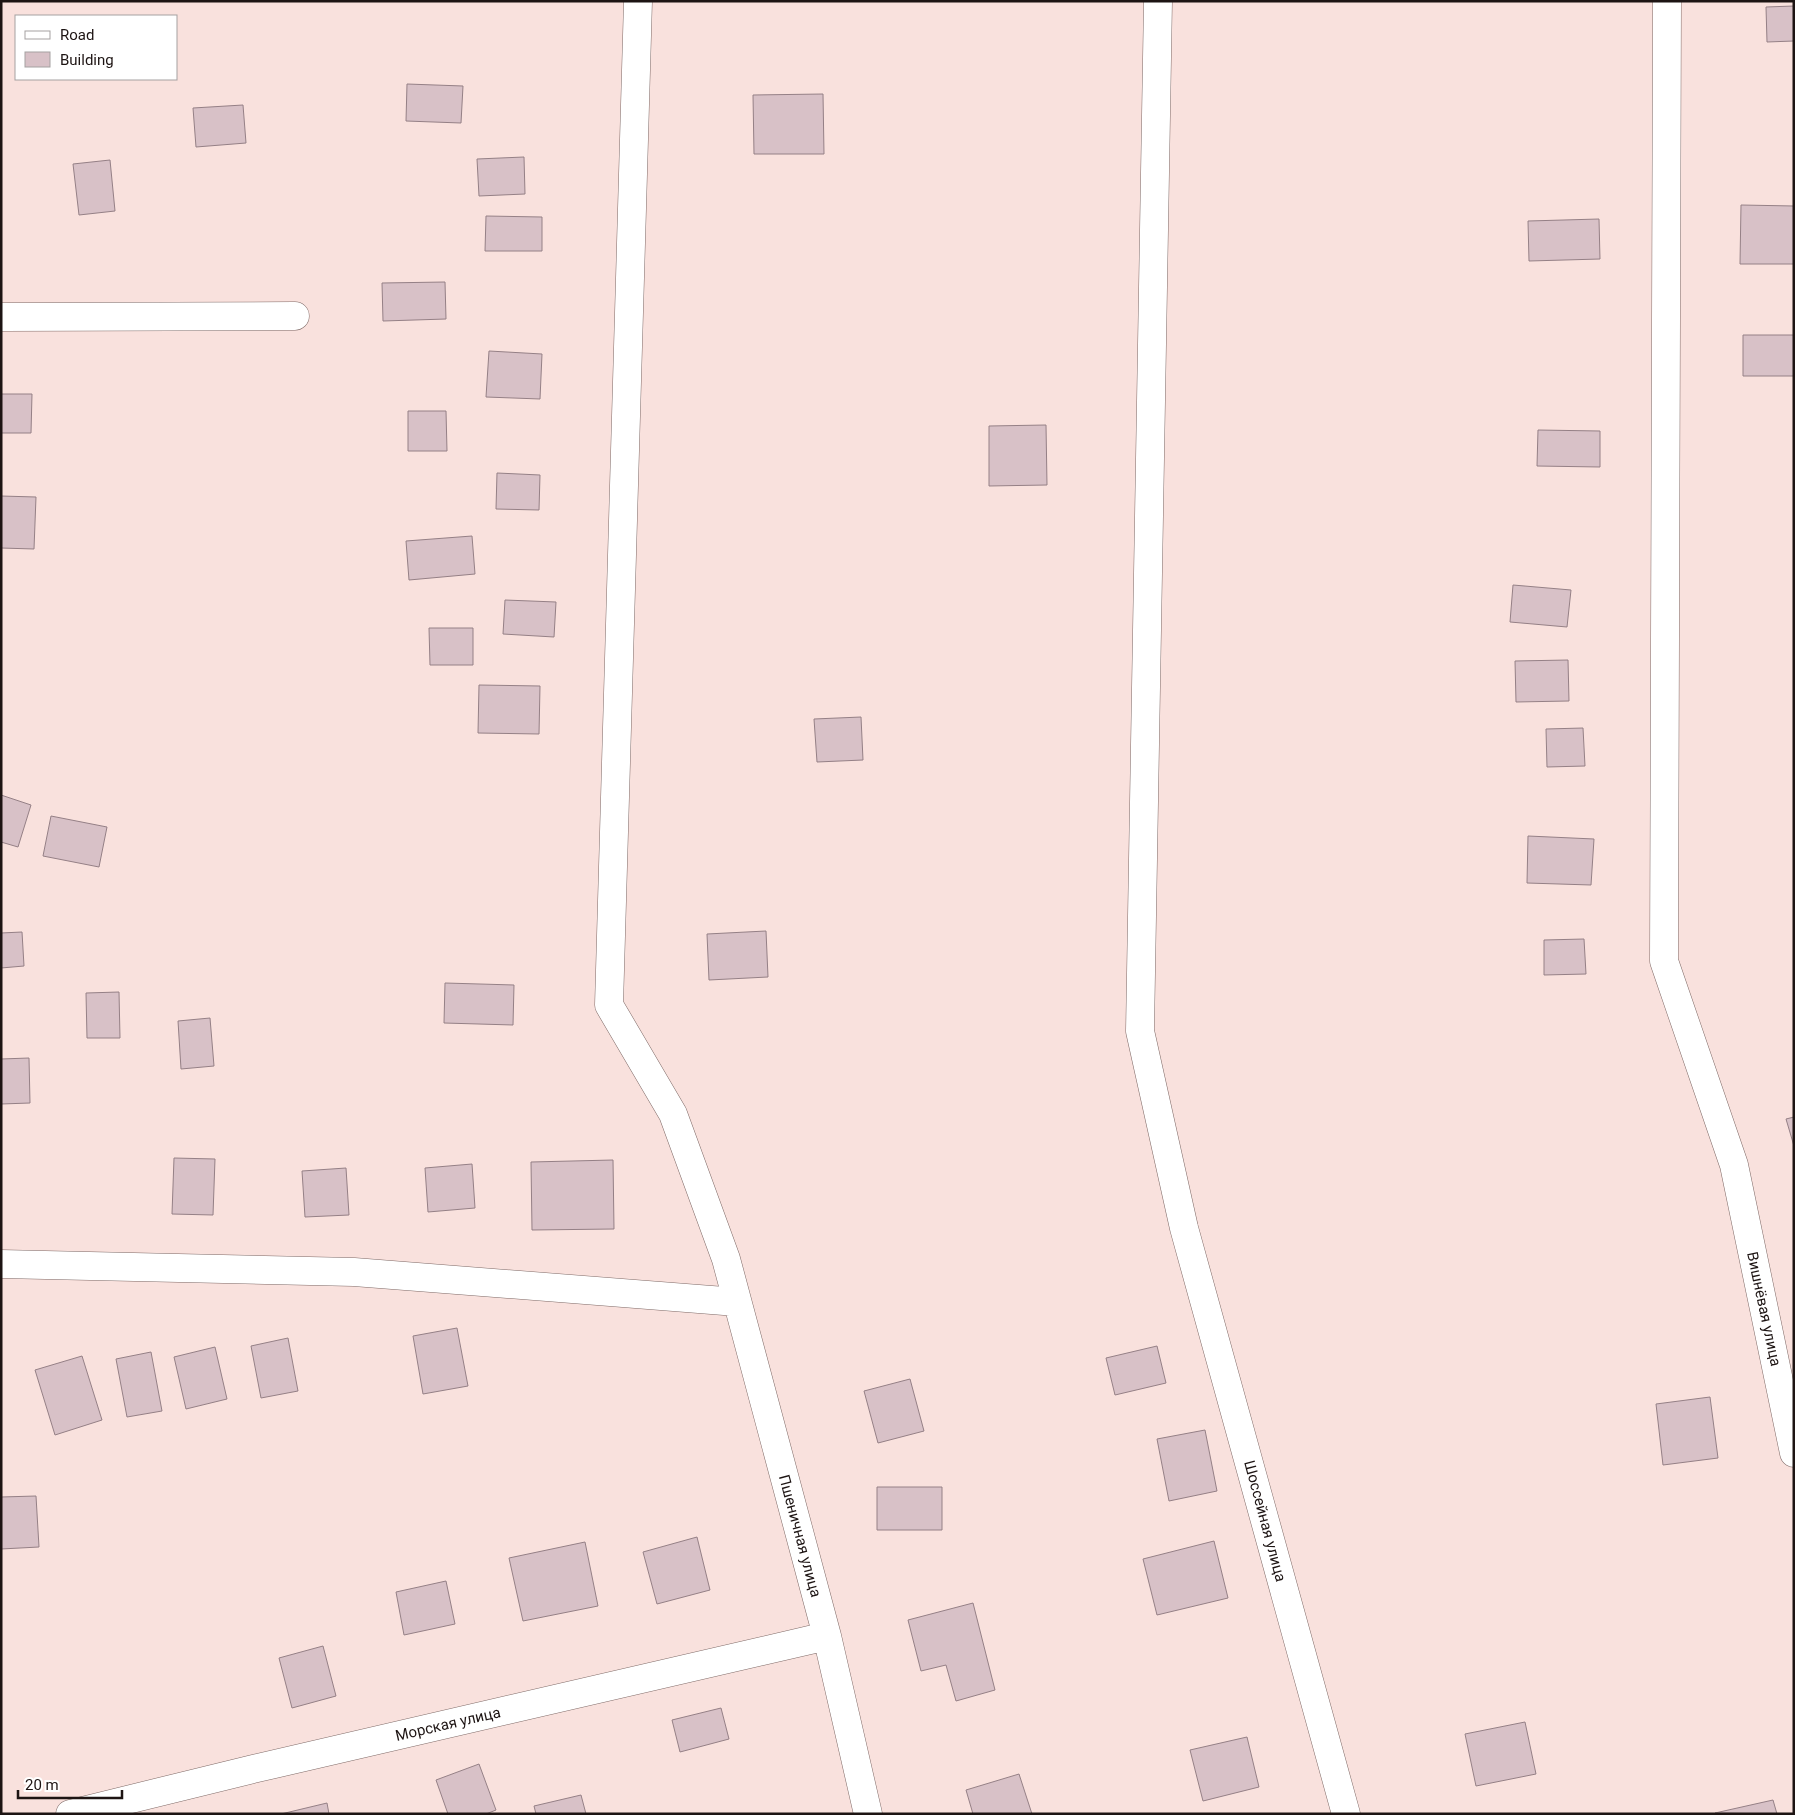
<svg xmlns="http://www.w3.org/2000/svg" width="1795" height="1815" font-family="Roboto,sans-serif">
<rect width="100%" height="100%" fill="#f9e1dd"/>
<path fill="#d8c1c7" stroke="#958086" d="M1794,6v35l-27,1 -1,-35z
M407,84l56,2 -2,37 -55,-2z
M823,94l1,60h-70l-1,-59z
M243,105l3,38 -50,4 -3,-39z
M524,157l1,37 -46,2 -2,-37z
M110,160l5,51 -36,4 -6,-51z
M1741,205l53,1v58h-54z
M486,216l56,1v34h-57z
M1599,219l1,40 -71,2 -1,-40z
M445,282l1,37 -63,2 -1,-38z
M1743,335h51v41h-51z
M489,351l53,3 -2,45 -54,-2z
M1,394h31l-1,39h-30z
M408,411h38l1,40h-39z
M1046,425l1,60 -58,1v-60z
M1538,430l62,1v36l-63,-1z
M497,473l43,2 -1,35 -43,-1z
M1,496l35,1 -2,52 -33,-1z
M472,536l3,38 -66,6 -3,-39z
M1513,585l58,5 -4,37 -57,-5z
M505,600l51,2 -2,35 -51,-3z
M429,628h44v37h-43z
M1568,660l1,41 -53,1 -1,-41z
M479,685l61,1 -1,48 -61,-1z
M861,717l2,43 -46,2 -3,-43z
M1583,728l2,38 -38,1 -1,-38z
M1,795l30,10 -13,42 -17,-5z
M51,816l56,11 -8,40 -56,-11z
M1528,836l66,3 -3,46 -64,-2z
M766,931l2,46 -59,3 -2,-46z
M22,932l2,34 -23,2v-35z
M1584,939l2,35 -42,1v-35z
M445,983l69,2 -1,40 -69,-2z
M119,992l1,46h-33l-1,-45z
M210,1018l4,48 -33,3 -3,-48z
M29,1058l1,45 -29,1v-45z
M1794,1117v29l-8,-27z
M174,1158l41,1 -2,56 -41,-1z
M613,1160l1,69 -82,1 -1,-68z
M472,1164l3,44 -47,4 -3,-44z
M346,1168l3,47 -44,2 -3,-46z
M457,1328l11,58 -45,8 -10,-58z
M288,1338l10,53 -37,7 -10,-52z
M1157,1346l9,37 -51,12 -9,-37z
M215,1347l12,52 -41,10 -12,-52z
M151,1352l11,59 -35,6 -11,-58z
M82,1356l20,64 -47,15 -20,-65z
M910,1379l14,52 -46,12 -14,-52z
M1710,1397l8,61 -55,7 -7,-61z
M1205,1430l12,61 -48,10 -12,-62z
M877,1487h65v43h-65z
M36,1496l3,51 -38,2v-52z
M697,1537l13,53 -53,14 -14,-52z
M1214,1541l14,57 -71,17 -14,-56z
M585,1542l13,64 -75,15 -14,-63z
M446,1581l9,43 -51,11 -8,-43z
M973,1603l22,87 -39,11 -10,-36 -25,6 -13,-51z
M323,1646l13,50 -44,12 -13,-50z
M721,1708l8,31 -49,13 -8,-32z
M1525,1722l11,52 -60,12 -11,-52z
M1247,1737l12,50 -56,14 -13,-51z
M479,1764l17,46 -10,4h-38l-12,-34z
M1019,1774l13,40h-59l-7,-24z
M581,1795l5,19h-50l-2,-8z
M1773,1800l4,14 -62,-1z
M327,1803l2,11h-48z"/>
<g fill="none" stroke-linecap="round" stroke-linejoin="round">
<g stroke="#7f6a67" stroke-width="29">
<path id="minor" d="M638,1l-29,1004 64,109 53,145 101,377 41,178
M1158,1l-18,1030 44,197 162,586
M1667,1l-3,960 70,204 60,288
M1,317l294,-1
M1,1264l353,8 383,30
M70,1814l183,-45 574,-133"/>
</g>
<use href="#minor" stroke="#fff" stroke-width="28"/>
</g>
<g text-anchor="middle" stroke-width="4" stroke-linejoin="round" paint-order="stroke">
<g font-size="15" fill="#1d1413" stroke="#fff">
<text transform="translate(1764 1309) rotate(78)" y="5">Вишнёвая улица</text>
<text transform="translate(1265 1521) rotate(75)" y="5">Шоссейная улица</text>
<text transform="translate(800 1536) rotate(75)" y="5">Пшеничная улица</text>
<text transform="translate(448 1724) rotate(-13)" y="5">Морская улица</text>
</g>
</g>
<rect width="1795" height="1815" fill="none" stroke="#1d1413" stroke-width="5"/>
<rect x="15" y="15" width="162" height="65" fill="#ffffff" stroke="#a5a1a1"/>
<rect x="25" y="31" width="25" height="8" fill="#ffffff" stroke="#a5a1a1"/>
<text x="60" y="40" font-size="15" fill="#1d1413">Road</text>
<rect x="25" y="52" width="25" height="15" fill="#d8c1c7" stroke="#a5a1a1"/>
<text x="60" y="65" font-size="15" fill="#1d1413">Building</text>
<path d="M18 1790v8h104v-8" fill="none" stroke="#1d1413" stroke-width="2.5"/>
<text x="25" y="1790" font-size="15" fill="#1d1413" stroke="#ffffff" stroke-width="4" paint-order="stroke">20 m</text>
</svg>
